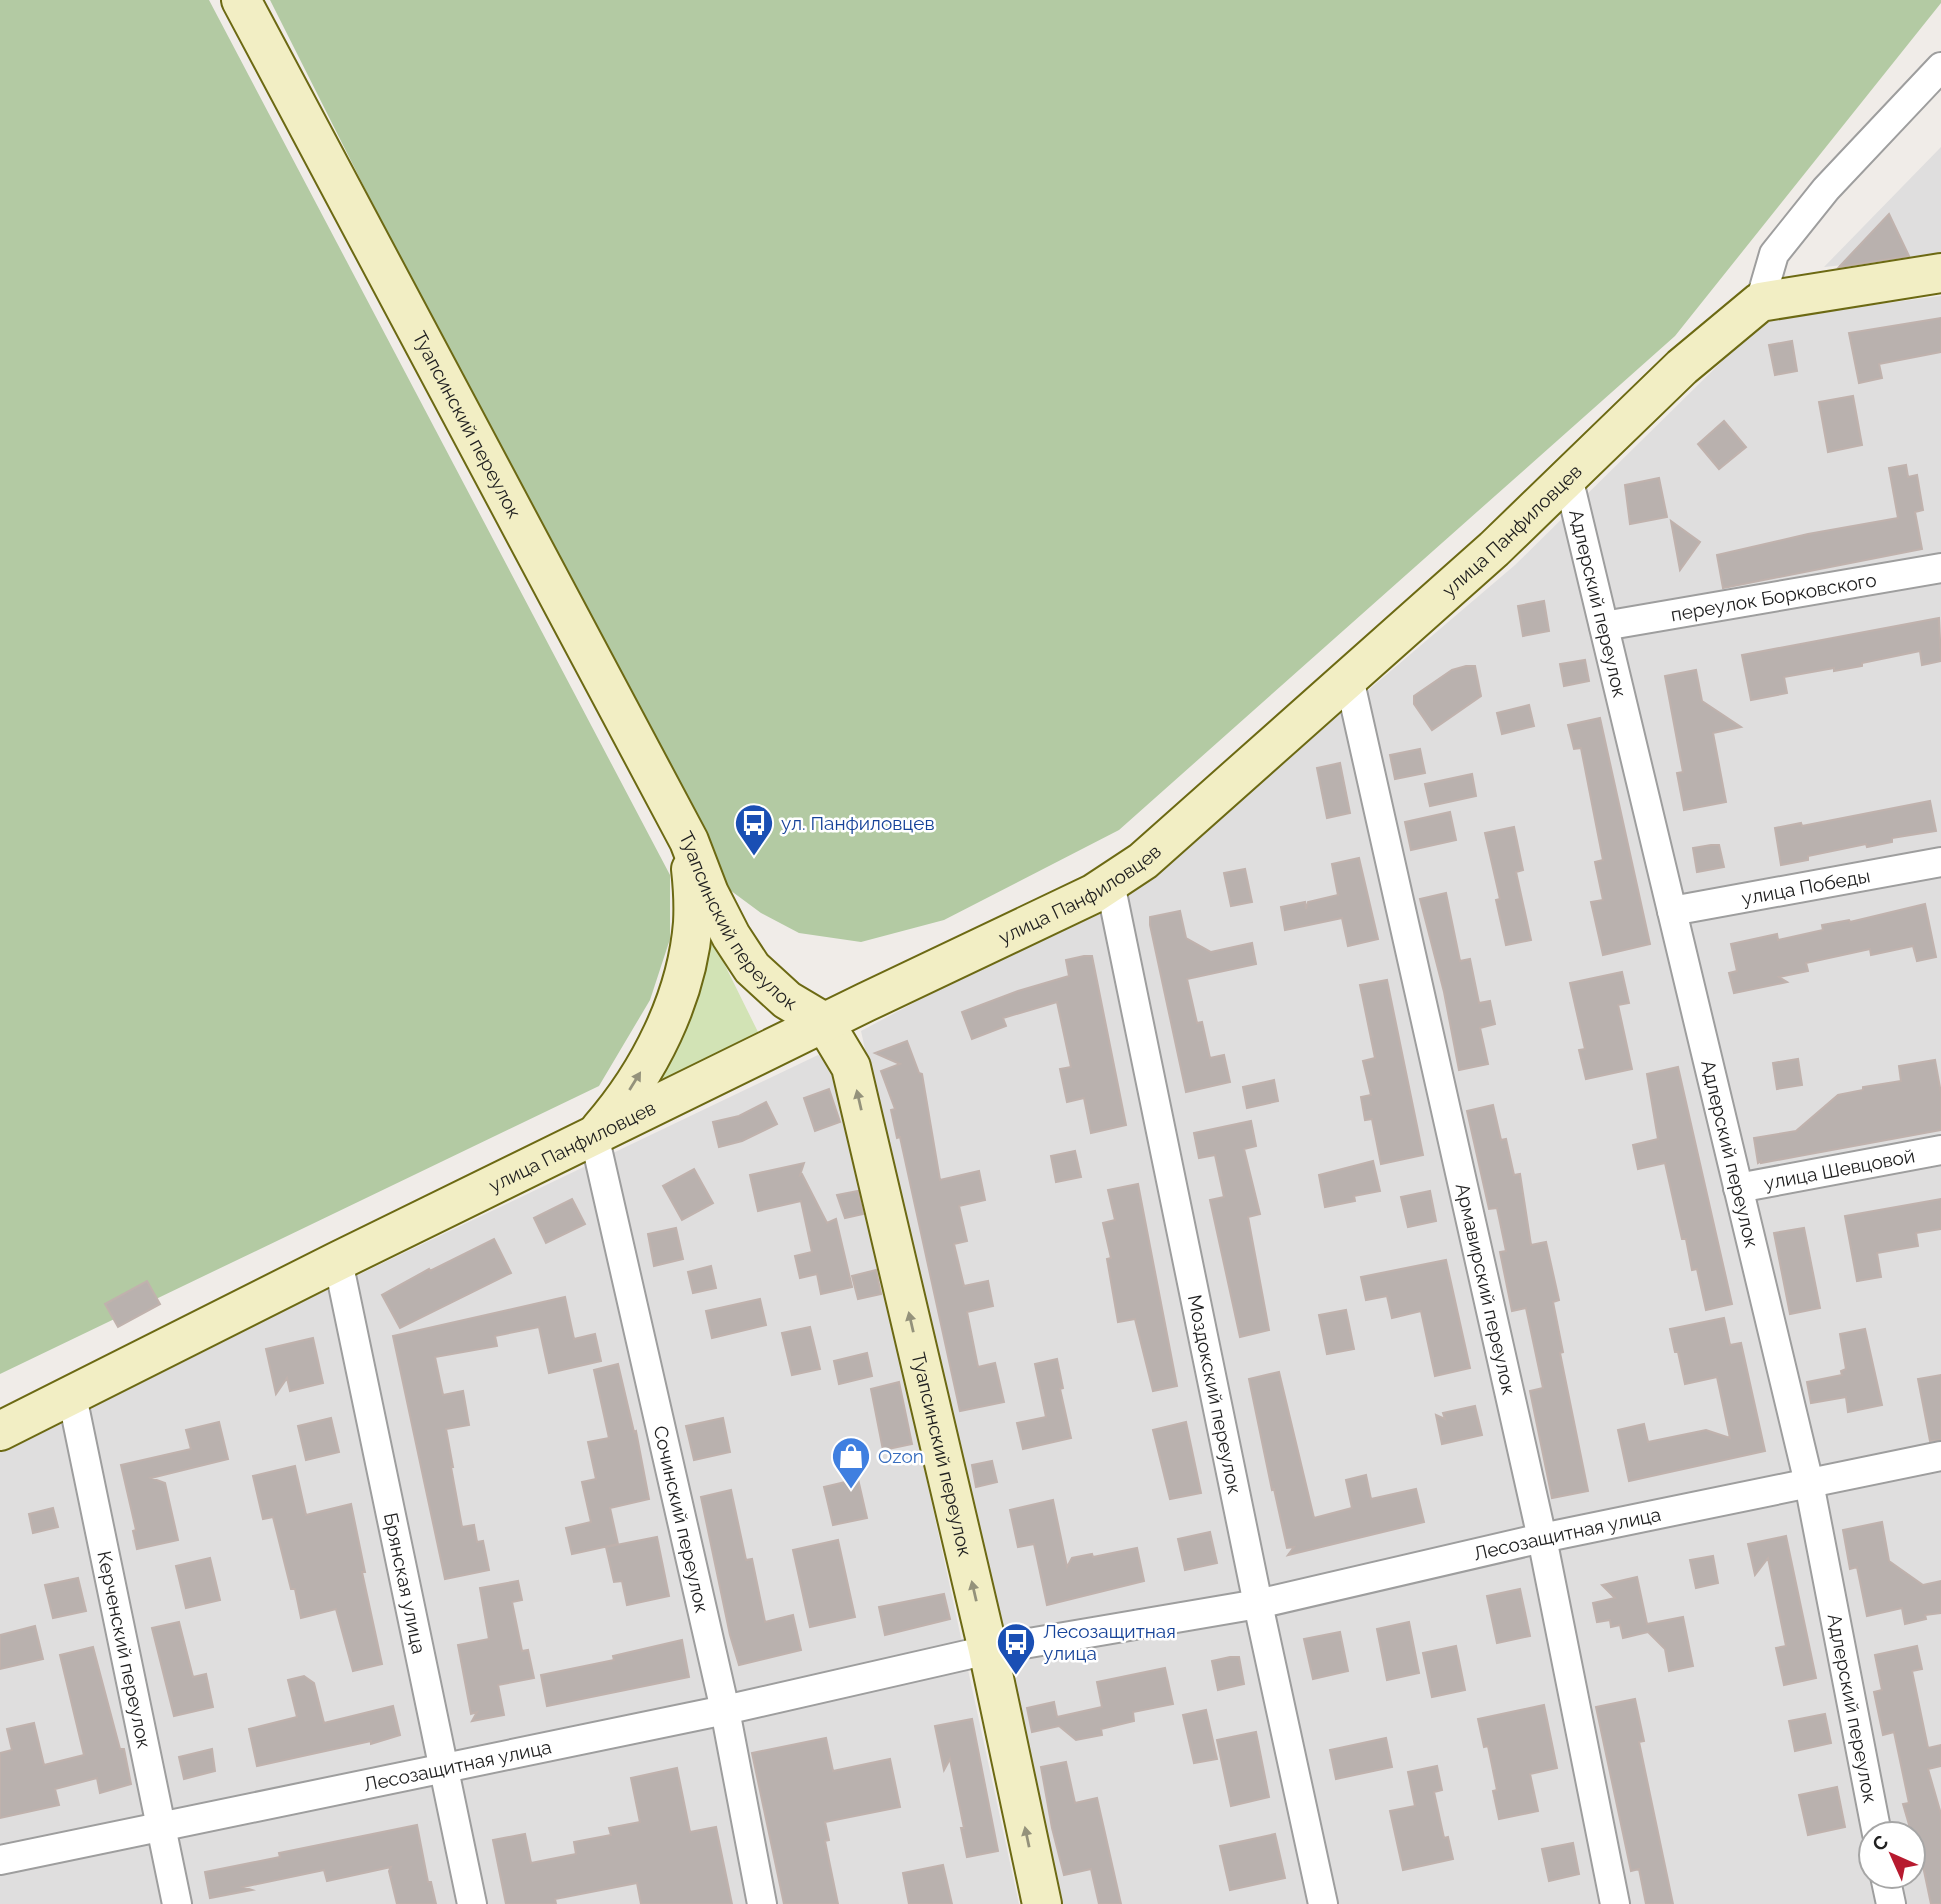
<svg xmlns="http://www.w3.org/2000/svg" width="1941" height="1904" font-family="Raleway,sans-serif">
<rect width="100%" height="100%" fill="#f0ece8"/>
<path fill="#dfdede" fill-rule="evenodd" d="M1941,147v108l-117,12z
M1941,296v1608h-888l-192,-873 287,-153 367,-313 250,-246zM1871,1834h42v42h-42z
M818,1055l19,13 182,836h-1019v-458z"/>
<path fill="#d2e3b5" d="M710,935l49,99 -109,55c24,-35 45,-74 54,-115 3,-13 4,-26 6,-39z"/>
<path fill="#b3caa3" d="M0,0h209l461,875v64l-20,61 -51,86 -599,288z
M270,0h1671v3l-266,333 -556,494 -175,90 -83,22 -62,-9 -38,-20 -50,-37z"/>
<path fill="#b9b1ae" stroke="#c0b2ad" stroke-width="2" d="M1889,214l20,42 -70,11z
M1941,318v34l-62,12 3,14 -23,5 -10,-50z
M1792,341l5,30 -22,4 -6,-30z
M1853,396l9,49 -34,7 -9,-50z
M1724,421l22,26 -27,22 -21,-25z
M1906,465l2,12 9,-2 6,35 -8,2 7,37 -199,39 -6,-33 91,-21 90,-16 -9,-50z
M1659,478l8,39 -37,7 -5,-39z
M1671,521l29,21 -20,28z
M1544,601l5,30 -26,5 -5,-30z
M1939,618l2,43 -19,4 -2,-14 -58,12v3l-28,5v-3l-50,9 3,16 -36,7 -9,-45z
M1585,660l4,21 -25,5 -4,-22z
M1466,666h9l6,30 -49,34 -18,-26v-8l38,-26z
M1696,670l6,31 39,26 -28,6 13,69 -42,8 -7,-37 6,-1 -18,-96z
M1529,705l5,21 -32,8 -5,-21z
M1600,718l50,226 -47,11 -12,-53 12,-2 -8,-38 8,-2 -22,-112 -7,1 -6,-24z
M1420,749l5,24 -30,6 -5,-24z
M1340,763l10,50 -23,5 -10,-50z
M1472,774l4,22 -46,10 -5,-22z
M1930,801l6,30 -44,7v4l-25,5 -1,-3 -58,12v4l-27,5 -6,-37 26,-5 1,3z
M1450,812l6,28 -45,10 -6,-28z
M1514,827l9,43 -7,2 15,68 -25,5 -10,-45 4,-1 -15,-66z
M1711,845h8l5,22 -27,5 -4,-24z
M1359,858l19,81 -30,7 -6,-28 -57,12 -4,-23 24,-5 1,7 2,-7 30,-7 -6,-31z
M1245,869l7,33 -21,4 -7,-33z
M1446,893l14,68 10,-2 9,44 11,-2 5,23 -15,4 8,36 -29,6 -15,-78 -24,-93z
M1925,904l11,53 -19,4 -4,-15 -42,9 -1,-6 -64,14 2,8 -29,6 8,5 -53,11 -5,-20 8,-2 -6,-27 46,-10 1,6 45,-10 -1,-5 27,-5 1,2z
M1180,911l6,27 25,14 41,-9 4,21 -69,15 10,44 5,-1 8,36 14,-3 6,27 -44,10 -36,-167v-8z
M1084,956h8l34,169 -35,8 -7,-35 -17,4 -7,-33 11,-2 -14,-65 -54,16 3,8 -34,13 -10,-27 56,-21 51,-15 -3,-16z
M1622,972l7,31 -11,2 14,64 -46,10 -7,-29 6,-1 -15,-66z
M1387,980l36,175 -42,9 -9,-45 -7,1 -4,-23 10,-2 -8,-34 12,-3 -15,-73z
M907,1041l12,32 3,1 18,106 39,-9 6,29 -26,6 8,35 -13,3 10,42 24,-5 5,25 -26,6 11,55 17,-4 9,39 -44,9 -60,-274 -3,1 -6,-28 4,-1 -14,-38 19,-7 -25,-11z
M1798,1059l4,26 -25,4 -4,-26z
M1935,1060l6,33v37l-142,26 -38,7v-2l-3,2 -4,-25 42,-7 42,-36 25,-5v-3l38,-6 -2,-15z
M1678,1067l54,237 -26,6 -9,-41 -5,1 -6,-31h-4l-17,-76 -27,6 -5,-24 25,-6 -11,-65z
M1274,1080l4,21 -31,7 -4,-21z
M829,1089l11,33 -25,9 -11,-33z
M766,1102l11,22 -35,17 -23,6 -6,-25 26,-6z
M1493,1105l8,35 5,-1 8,36 6,-1 11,71 15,-3 13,58 -6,2 10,50 -3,1 28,138 -36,7 -22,-107 13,-3 -17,-80 -14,3 -12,-59 6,-1 -9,-43 -8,1 -22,-98z
M1251,1121l5,25 -12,3 16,65 -12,3 21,113 -29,7 -30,-137 14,-3 -9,-42 -16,3 -5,-25z
M1075,1151l6,26 -25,5 -5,-26z
M1373,1161l7,30 -26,5 1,5 -30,6 -6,-32z
M804,1163l-4,12 2,-1 25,49 9,-4 16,68 -31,7 -4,-20 -17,4 -5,-22 17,-4 -11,-51 -43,10 -8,-36z
M694,1169l19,34 -31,17 -19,-34z
M1138,1184l39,202 -24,5 -18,-72 -17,3 -11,-63 4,-1 -8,-35 12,-3 -7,-30z
M858,1191l5,23 -18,4 -8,-23z
M1430,1191l6,30 -28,6 -7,-30z
M572,1199l13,25 -39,19 -12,-25z
M1941,1199v30l-25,4 2,13 -41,7 4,24 -24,4 -12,-65z
M676,1228l7,31 -29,7 -6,-32z
M1804,1228l16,80 -30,6 -16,-81z
M494,1239l17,34 -111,55 -18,-33 47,-26 1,2z
M1446,1260l24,108 -35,8 -14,-65 -29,7 -5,-22 -21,4 -5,-23z
M711,1266l5,22 -23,5 -5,-21z
M876,1270l5,24 -23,5 -6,-23z
M147,1281l13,23 -42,23 -13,-23z
M565,1297l9,42 21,-5 6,27 -52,12 -10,-46 -44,9 2,10 -62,11 8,38 20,-4 6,34 -23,4 7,38h-2l11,60 12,-2 3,17 6,-1 6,29 -44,9 -52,-243z
M760,1299l6,26 -54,13 -6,-27z
M1346,1310l8,39 -27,5 -8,-39z
M1724,1318l6,27 11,-2 24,108 -136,30 -11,-51 26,-6 4,18 58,-12 24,8 -13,-61 -32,7 -7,-32h-3l-5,-23z
M810,1327l10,42 -28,6 -10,-42z
M1865,1329l17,76 -34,7 -2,-15 -35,6 -4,-21 35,-7 -1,-4 5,-2 -6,-35z
M313,1338l10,45 -33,8 -3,-13 -11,16 -10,-45z
M867,1353l5,23 -33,8 -5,-23z
M1057,1359l6,29 -3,1 11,49 -48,11 -6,-26 29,-6 -11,-53z
M618,1364l16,68 2,-1 13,68 -39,9 8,36 -46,10 -6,-26 25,-6 -9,-40 14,-3 -8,-37 21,-4 -15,-68z
M1279,1372l35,146 38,-10 -6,-28 20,-5 5,24 45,-10 8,33 -136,33 6,-8 -7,1 -13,-59 -2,1 -23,-111z
M1941,1375v65l-11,1 -12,-62z
M899,1382l13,62 -29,6 -12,-61z
M1475,1406l7,29 -40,9 -6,-29 9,4 -2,-6z
M331,1418l8,34 -33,8 -8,-34z
M723,1418l7,34 -36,8 -8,-34z
M219,1422l9,37 -77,19 14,5 13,57 -41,9 -4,-18 3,-1 -15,-65 70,-16 -5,-19z
M1186,1422l15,71 -31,6 -17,-69z
M992,1461l5,21 -21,5 -4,-22z
M295,1466l11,49 45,-11 14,68h-3l20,92 -29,7 -17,-62 -35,9 -6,-29h-4l-18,-72 -10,2 -10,-43z
M858,1479l9,39 -34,7 -9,-38z
M731,1490l15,70 6,-1 13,63 28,-7 8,35 -62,15 -9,-30 -29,-138z
M1053,1500l14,67 5,-9 20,-4 1,3 44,-9 7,33 -97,24 -13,-61 -16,3 -8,-37z
M53,1508l5,19 -25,6 -4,-19z
M1882,1522l7,39 34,24 18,-4v32l-16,2 1,4 -21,5 -3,-16 -35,8 -10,-49 -7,2 -7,-39z
M1210,1532l7,31 -32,7 -7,-31z
M1786,1536l30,142 -32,7 -8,-37 10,-2 -18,-88 -13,17 -7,-31z
M657,1537l12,59 -42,9 -5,-24 -8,1 -8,-35z
M838,1540l17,77 -45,10 -17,-77z
M1713,1556l5,27 -22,5 -6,-28z
M210,1558l10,42 -34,8 -10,-42z
M1637,1577l10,47 36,-7 10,49 -24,5 -4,-22 -17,-17 -25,6 -3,-13 -9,2 -1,-7 -13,2 -4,-19 22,-5 -13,-13z
M78,1578l8,33 -33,7 -8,-33z
M518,1581l4,19 -10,2 10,49 6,-1 6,28 -36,7 6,30 -32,6 5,-9 -6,2 -13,-69 31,-6 -9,-51z
M1520,1589l10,47 -33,7 -10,-47z
M944,1594l6,25 -65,16 -6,-28z
M179,1622l14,55 13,-3 7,33 -39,9 -22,-88z
M1409,1622l10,51 -32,7 -10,-51z
M35,1626l8,33 -43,10v-34z
M1340,1632l8,39 -35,8 -9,-40z
M682,1640l7,37 -142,29 -6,-31 73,-15 -1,-4z
M1456,1646l9,44 -33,7 -9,-44z
M1917,1646l5,23 -10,2 16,77 13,-3v21l-13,3 13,45v90h-10l-11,-52h-3l-14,-48 6,-1 -15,-71 -11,3 -9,-43 8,-2 -7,-35z
M93,1647l27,102h4l7,35 -31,9 -3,-15 -42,11 4,16 -59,13v-65l12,-3 -5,-21 27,-6 10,42 40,-10 -24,-100z
M1230,1657h9l5,27 -26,6 -6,-29z
M1165,1668l8,36 -40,8 1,9 -33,8 1,6 -26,5 -17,-14 -27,6 -5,-24 27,-6 3,15 45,-10 -5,-25z
M304,1676l10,7 10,40 69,-17 7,29 -29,9v-3l-114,25 -8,-37 48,-12 -9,-37z
M1635,1699l9,42 -5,1 34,162h-27l-7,-35 -8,2 -35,-164z
M1544,1705l13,63 -27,6 8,37 -39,8 -6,-28 4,-1 -9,-44 -4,1 -6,-28z
M1206,1710l11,49 -23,4 -11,-48z
M1825,1714l6,29 -36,8 -6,-30z
M972,1719l26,132 -31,6 -6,-29h3l-14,-69 -6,11 -9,-44z
M1256,1732l13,65 -38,9 -14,-66z
M826,1738l7,33 57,-12 10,48 -75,15 4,18 -4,1 13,63h-54l-32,-151z
M1386,1738l6,29 -56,12 -6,-29z
M212,1749l3,22 -31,8 -5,-22z
M1066,1762l9,41 22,-5 24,106h-22l-8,-35 -27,6 -12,-47 -11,-61z
M1437,1766l5,24 -8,2 10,46 4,-1 5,22 -50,11 -13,-59 25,-5 -7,-34z
M677,1768l13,64 26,-5 16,77h-91l-4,-21 -82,16 1,5h-50l-13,-64 32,-6 6,29 45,-9 -2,-12 37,-7 -2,-7 31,-6 -9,-44z
M1837,1787l8,40 -37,8 -9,-40z
M417,1825l11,57h3l5,22h-39l-8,-33 2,-4 -64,14 -3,-11 -81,17 9,3 -42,8 -5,-26 75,-15 -1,-4z
M1275,1834l10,44 -55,12 -10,-44z
M1573,1843l6,31 -30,7 -7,-32z
M943,1865l9,39h-43l-6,-31z"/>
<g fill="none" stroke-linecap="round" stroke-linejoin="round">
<g stroke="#9e9e9e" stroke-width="32">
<g id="street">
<path d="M1760,302l14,-48 52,-65 115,-122"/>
<path id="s1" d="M1568,477l241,1006 68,351"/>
<path id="s2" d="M1604,626l337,-58"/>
<path id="s3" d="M1349,678l193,860 73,366"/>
<path id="s4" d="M1110,883l148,721 65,300"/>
<path id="s5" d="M1672,911l269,-49"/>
<path id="s6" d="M594,1135l131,575 37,194"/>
<path id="s7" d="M1738,1188l203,-38"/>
<path id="s8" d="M338,1261l134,643"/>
<path id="s9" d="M72,1396l105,508"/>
<path id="s10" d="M0,1860l725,-150 263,-60 270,-46 284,-66 399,-82"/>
<path d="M1885,1876l6,28"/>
</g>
</g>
<g stroke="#6c6913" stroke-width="42">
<g id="secondary">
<path id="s11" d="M241,0l448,841 20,52 22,43 21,32 35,32 37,22 27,45 137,583 54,254"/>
<path d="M600,1129c49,-56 87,-131 93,-206 1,-18 0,-36 -2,-54"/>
<path id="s12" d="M0,1431l338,-170 528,-259 227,-108 50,-33 351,-312 188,-182 78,-65 181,-29"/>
</g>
</g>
<use href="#street" stroke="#fff" stroke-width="28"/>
<use href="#secondary" stroke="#f2eec4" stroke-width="38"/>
</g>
<defs><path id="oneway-solid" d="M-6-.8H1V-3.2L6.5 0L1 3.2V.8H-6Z" transform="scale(1.75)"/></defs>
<g fill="#94927b">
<use href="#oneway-solid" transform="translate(635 1081) rotate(-58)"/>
<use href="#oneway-solid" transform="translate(859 1100) rotate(-103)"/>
<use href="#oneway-solid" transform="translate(911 1322) rotate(-103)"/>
<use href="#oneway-solid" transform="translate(974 1591) rotate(-103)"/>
<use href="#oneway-solid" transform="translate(1027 1837) rotate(-102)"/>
</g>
<defs>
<g id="bus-pin" transform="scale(2.0125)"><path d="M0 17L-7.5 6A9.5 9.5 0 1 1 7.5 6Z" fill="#1a4fb4" stroke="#fff"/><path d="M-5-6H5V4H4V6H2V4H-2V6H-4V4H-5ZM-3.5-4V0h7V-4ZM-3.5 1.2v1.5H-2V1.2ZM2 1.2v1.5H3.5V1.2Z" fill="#fff"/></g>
<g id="shop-pin" transform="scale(2.0125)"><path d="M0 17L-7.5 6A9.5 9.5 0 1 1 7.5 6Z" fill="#3f7fe0" stroke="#fff"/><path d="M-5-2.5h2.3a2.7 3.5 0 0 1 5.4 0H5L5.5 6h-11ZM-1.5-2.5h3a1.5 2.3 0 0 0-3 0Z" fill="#fff"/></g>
</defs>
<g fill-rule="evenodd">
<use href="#bus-pin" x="754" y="823"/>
<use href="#shop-pin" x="851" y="1456"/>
<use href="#bus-pin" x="1016" y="1642"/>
</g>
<g text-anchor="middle" stroke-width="5" stroke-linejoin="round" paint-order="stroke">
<g font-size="19" fill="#212121" stroke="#fff">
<text dy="7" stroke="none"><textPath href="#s11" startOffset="481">Туапсинский переулок</textPath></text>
<text dy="7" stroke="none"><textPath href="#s12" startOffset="1773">улица Панфиловцев</textPath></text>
<text dy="7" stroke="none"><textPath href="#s2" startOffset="172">переулок Борковского</textPath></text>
<text dy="7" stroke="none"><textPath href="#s1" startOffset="130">Адлерский переулок</textPath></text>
<text dy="7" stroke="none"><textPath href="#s5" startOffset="136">улица Победы</textPath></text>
<text dy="7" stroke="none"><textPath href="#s12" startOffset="1206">улица Панфиловцев</textPath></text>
<text dy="7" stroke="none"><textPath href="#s11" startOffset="1048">Туапсинский переулок</textPath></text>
<text dy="7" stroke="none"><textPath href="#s12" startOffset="639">улица Панфиловцев</textPath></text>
<text dy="7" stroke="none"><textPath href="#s1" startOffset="696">Адлерский переулок</textPath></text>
<text dy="7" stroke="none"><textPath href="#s7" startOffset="103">улица Шевцовой</textPath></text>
<text dy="7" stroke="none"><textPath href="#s3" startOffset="626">Армавирский переулок</textPath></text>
<text dy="7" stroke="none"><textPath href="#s4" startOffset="522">Моздокский переулок</textPath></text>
<text dy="7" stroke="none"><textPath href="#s11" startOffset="1636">Туапсинский переулок</textPath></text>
<text dy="7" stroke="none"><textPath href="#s6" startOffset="394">Сочинский переулок</textPath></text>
<text dy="7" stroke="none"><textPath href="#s10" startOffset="1601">Лесозащитная улица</textPath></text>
<text dy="7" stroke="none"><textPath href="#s8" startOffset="329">Брянская улица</textPath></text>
<text dy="7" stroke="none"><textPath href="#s9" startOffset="259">Керченский переулок</textPath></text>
<text dy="7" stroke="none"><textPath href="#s1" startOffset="1264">Адлерский переулок</textPath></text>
<text dy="7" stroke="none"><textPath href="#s10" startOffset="467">Лесозащитная улица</textPath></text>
</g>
<g font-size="19" fill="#164399" stroke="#fff" text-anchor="start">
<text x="781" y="830">ул. Панфиловцев</text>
<text x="1043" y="1638">Лесозащитная<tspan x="1043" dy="22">улица</tspan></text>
</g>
<g font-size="19" fill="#366cbe" stroke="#fff" text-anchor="start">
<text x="878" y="1463">Ozon</text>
</g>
</g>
<g transform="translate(1892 1855) rotate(315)"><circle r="33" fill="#ffffff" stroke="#a6a6a6" stroke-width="2"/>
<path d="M0-5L12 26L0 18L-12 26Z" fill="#b71a2f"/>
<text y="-10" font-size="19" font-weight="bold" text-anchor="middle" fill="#212121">С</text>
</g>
</svg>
